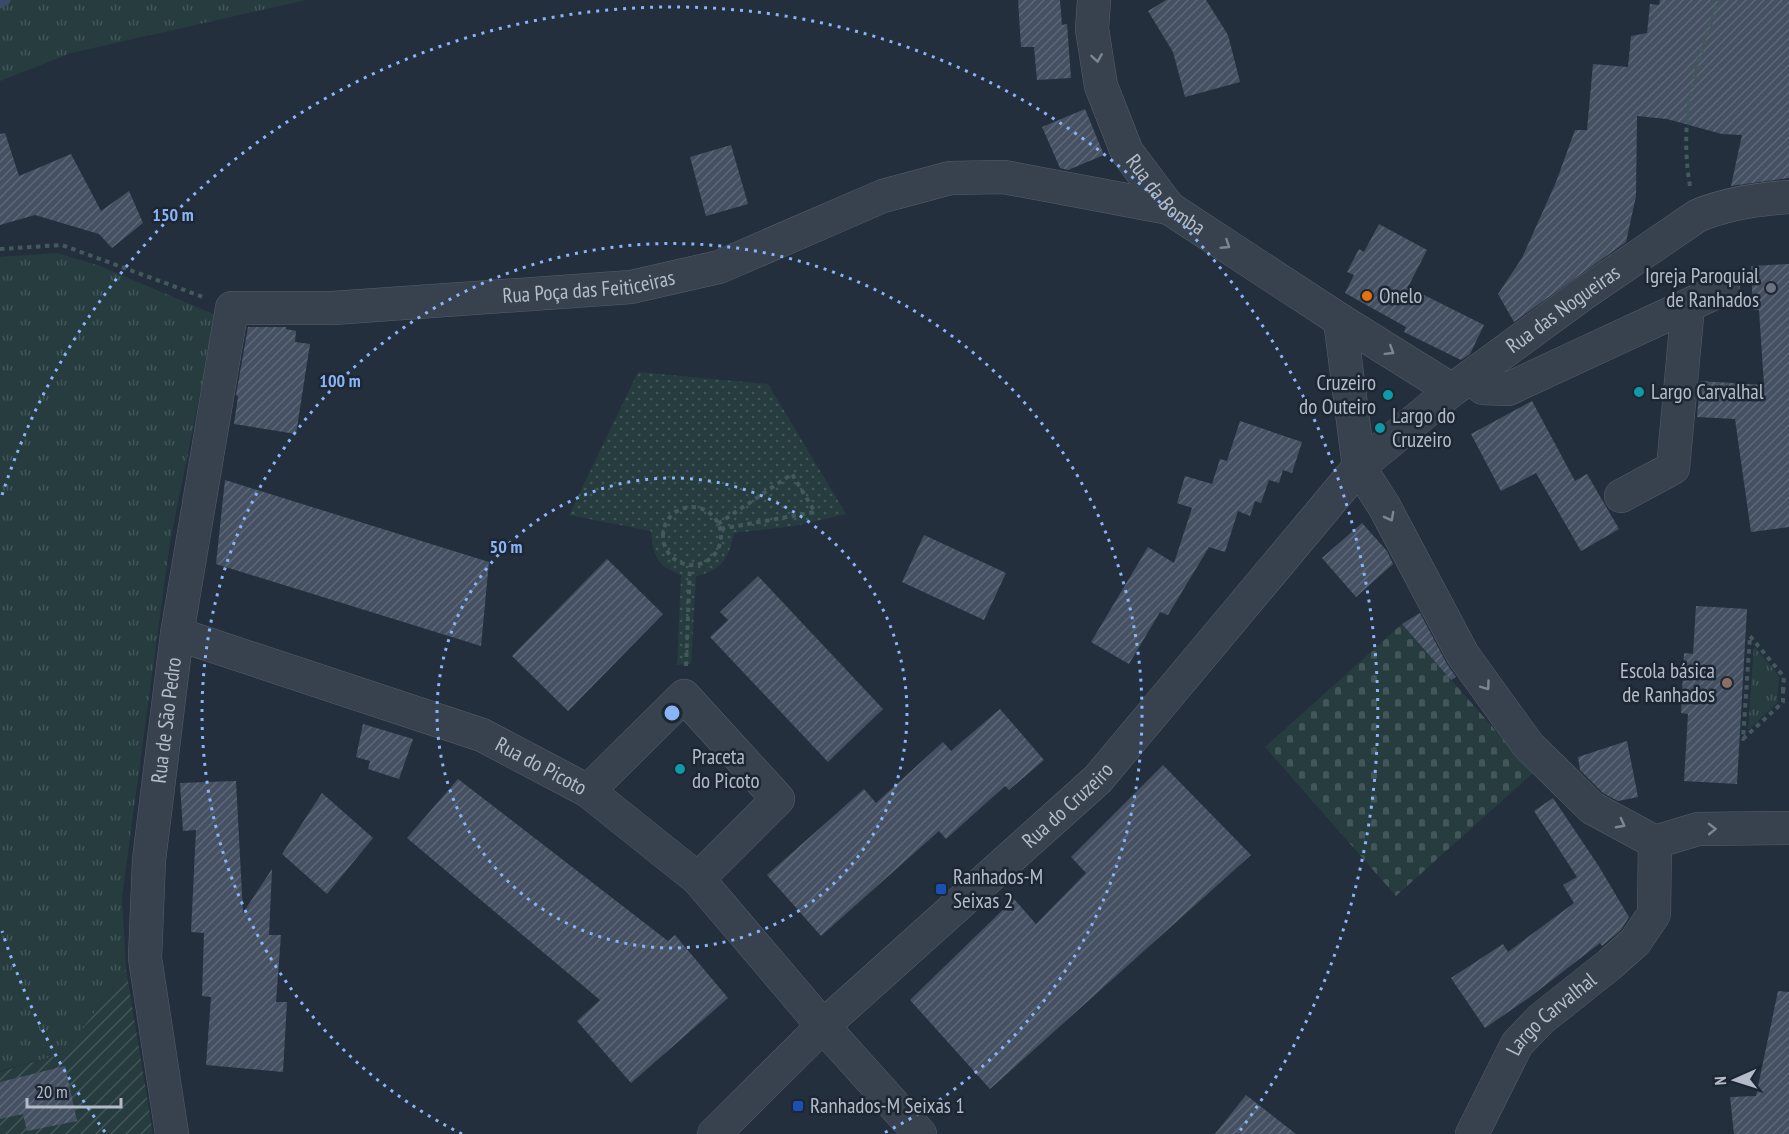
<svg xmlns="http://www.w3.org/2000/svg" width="1789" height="1134" font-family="'PT Sans Narrow',sans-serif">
<defs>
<pattern id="grass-tufts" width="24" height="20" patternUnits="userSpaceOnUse" patternTransform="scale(1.5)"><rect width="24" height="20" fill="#263c3f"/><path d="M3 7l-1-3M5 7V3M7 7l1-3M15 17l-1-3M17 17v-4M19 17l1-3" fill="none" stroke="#435659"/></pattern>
<pattern id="cemetery-stones" width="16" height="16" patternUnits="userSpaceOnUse" patternTransform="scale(1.5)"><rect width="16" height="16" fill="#263c3f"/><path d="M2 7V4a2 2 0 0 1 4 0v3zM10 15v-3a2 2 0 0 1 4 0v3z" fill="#435659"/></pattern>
<pattern id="park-dots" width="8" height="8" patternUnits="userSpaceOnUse" patternTransform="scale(1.5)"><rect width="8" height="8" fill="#263c3f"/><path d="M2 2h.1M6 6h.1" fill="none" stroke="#435659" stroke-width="1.8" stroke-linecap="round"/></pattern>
<pattern id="garden-furrows" width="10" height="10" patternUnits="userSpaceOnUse" patternTransform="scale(1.5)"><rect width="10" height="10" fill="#263c3f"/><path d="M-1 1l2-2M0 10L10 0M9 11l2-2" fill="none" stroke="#435659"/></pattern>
<pattern id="building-hatch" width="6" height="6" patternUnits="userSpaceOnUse" patternTransform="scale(1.5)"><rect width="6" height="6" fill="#455162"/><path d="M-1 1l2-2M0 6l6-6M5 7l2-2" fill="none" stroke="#5d6877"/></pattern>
</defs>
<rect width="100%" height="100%" fill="#242f3e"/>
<path fill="url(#grass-tufts)" d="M0,0h306l-235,53 -71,28z
M57,253l43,13 116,49 -46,227 -48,355 4,72 -61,84 -65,18v-814z
M1754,646l25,30 -2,27 -29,27z"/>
<path fill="url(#cemetery-stones)" d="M1402,624l131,149 -137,123 -131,-149z"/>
<path fill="url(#park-dots)" d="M638,372l130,12 78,130 -51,12 -61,7c-5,25 -12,38 -38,43l-5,88 -14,1 4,-90c-24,-9 -28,-19 -30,-44l-82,-16z"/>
<path fill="url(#garden-furrows)" d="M126,969l27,165h-153v-62l65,-19z"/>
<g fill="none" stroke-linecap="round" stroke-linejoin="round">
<path stroke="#394c67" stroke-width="9" d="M0,4l6,-4"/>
</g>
<path fill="url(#building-hatch)" d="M1018,0h42l2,25 5,-1 4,54 -34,2 -3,-33h-13z
M1166,0h40l22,35 12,47 -55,15 -12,-45 -25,-41z
M1660,0h129v178l-58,8 11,-51 -20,-1 -55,-15 -30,-3 -1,80 -10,46 -112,80 -16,-28 24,-36 34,-76 19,-52h12l6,-66 35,3 3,-31 16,-3 3,-29 9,1z
M1085,109l19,46 -36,15 -8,-2 -18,-41z
M5,133l14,43 52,-22 30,57 28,-20 14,32 -31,25 -13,-14 -64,-19 -35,10v-91z
M731,145l17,59 -42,12 -16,-59z
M1379,224l48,26 -19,37 76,38 -14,29 -9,6 -57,-28 2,-5 -61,-34 9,-18 -7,-3 12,-23 5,3z
M1789,264v263l-38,5 -16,-113 -38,-2 3,-36 64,4 -5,-75h-6l-2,-44z
M248,327h38v2l10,2 -1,11 15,2 -14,90 -62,-10 4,-28 -2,-1z
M1532,401l43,80 12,-7 32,55 -38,22 -45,-78 -35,18 -30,-57z
M1240,421l62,21 -10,31 -9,-3 -4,13 -10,-3 -8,23 -6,-2 -5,15 -12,-5 -13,41 -16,-5 -41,68 -8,-3 -31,52 -38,-22 57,-95 26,16 18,-55 -15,-5 8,-27 27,8 8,-25 7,2z
M225,480l264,82 -8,84 -265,-82z
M1362,523l25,28 6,13 -37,33 -34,-39z
M924,535l82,38 -22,47 -82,-38z
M607,559l56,55 -95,97 -56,-55z
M758,576l125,133 -55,53 -118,-125 18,-17 -8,-8z
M1696,606l51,3 -10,175 -53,-3 4,-67 -7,-1 3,-60 9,1z
M1420,613l27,51 9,13 -5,3 -49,-56z
M1000,709l44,51 -35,30 -4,-4 -59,53 -7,-8 -118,105 -54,-61 97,-86 12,14 67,-61 8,9z
M363,724l50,15 -14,40 -31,-10 2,-8 -14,-4z
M1627,741l11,56 -20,4 -15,-8 -23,-23 -2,-13z
M1163,765l88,90 -261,234 -80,-89 104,-101 22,25 50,-51 -15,-16z
M458,779l210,162 7,-6 53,63 -97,85 -54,-62 23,-21 -193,-162z
M236,781l7,132 29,-44 -3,66h12l-5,67h11l-4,70 -77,-7 5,-68 -9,-1 2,-63 -13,-1 5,-102 -13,1 -3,-48z
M322,793l51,45 -46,56 -45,-40z
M1553,798l45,67 31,52 -8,13 -19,16 -2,-3 -70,54 -45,31 -34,-50 52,-34 5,8 66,-49 -11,-18 14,-8 -43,-66z
M1778,991l11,1v142h-55l-4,-37 26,-1z
M65,1066l12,55 -50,10 -4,-17 -23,5v-37z
M1246,1095l50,39h-81z"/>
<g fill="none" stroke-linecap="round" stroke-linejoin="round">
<g stroke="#565f6c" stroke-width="34">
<g id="minor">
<path id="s1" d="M1094,0l-2,29 9,57 26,66 42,56 171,112 112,70"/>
<path d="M1340,320l19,147 25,39 79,149 65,90 64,63 63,34 43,-13 91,-1"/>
<path d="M1471,377l12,11 25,1 215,-100"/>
<path d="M1621,496l52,-28 15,-162"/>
<path id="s2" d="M177,634l305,101 106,56 110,88 125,147 97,108"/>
<path d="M588,791l96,-95 94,103 -80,80"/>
<path id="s3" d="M172,1134l-27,-176 4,-98 28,-226 55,-326h101l298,-21 88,-20 164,-71 67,-18 54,-1 165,31"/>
<path id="s4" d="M714,1134l109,-108 275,-247 261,-312 93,-77 131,-96 114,-78c28,-12 62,-17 92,-19"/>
<path id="s5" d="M1472,1134l45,-90 24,-25 68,-54 26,-23 19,-28 1,-72"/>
</g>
</g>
<path stroke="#44595c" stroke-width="4" stroke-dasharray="4.5 4.5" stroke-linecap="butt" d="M1690,186c-12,-69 6,-122 29,-186
M0,249l62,-4 141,52
M663 536a29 29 0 1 1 58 0a29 29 0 1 1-58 0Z
M718,524l74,-50 23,38 -95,17
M686,666l4,-100
M1783,689v13l-40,37 7,-103 34,41 -1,12 6,1"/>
<use href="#minor" stroke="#38414e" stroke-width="33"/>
</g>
<defs><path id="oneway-chevron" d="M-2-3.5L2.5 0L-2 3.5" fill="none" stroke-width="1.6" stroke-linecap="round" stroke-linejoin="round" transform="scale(1.5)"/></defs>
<g stroke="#7c8592">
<use href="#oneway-chevron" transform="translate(1097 58) rotate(81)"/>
<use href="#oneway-chevron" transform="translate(1226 245) rotate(33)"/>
<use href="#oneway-chevron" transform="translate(1390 351) rotate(32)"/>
<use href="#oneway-chevron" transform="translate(1390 517) rotate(62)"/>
<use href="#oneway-chevron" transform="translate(1486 686) rotate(54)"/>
<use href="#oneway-chevron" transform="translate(1621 824) rotate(28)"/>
<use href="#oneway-chevron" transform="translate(1712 829) rotate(-1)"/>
</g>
<g fill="none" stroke="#8ab4f8" stroke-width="3" stroke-dasharray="3 6">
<circle cx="672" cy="713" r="235"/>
<path d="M462 1134A470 470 0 1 1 882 1134"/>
<path d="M105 1132A705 705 0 0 1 2 931M2 495A705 705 0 1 1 1239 1132"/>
</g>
<circle fill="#6b7280" stroke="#1d2633" stroke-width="2" cx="1771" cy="288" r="6"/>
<circle fill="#e8710a" stroke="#1d2633" stroke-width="2" cx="1367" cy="296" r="6"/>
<g fill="#0f9aa8" stroke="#1d2633" stroke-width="2">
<circle cx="1639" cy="392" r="6"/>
<circle cx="1388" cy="395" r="6"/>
<circle cx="1380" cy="428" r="6"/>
<circle cx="680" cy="769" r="6"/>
</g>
<circle fill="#8d6e63" stroke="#1d2633" stroke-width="2" cx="1727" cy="683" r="6"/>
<g fill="#1a4fb4" stroke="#1d2633" stroke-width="2">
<rect x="935" y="883" width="12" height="12" rx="3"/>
<rect x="792" y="1100" width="12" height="12" rx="3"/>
</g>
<g text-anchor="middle" stroke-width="5" stroke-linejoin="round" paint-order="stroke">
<g font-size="21" fill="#b4bcc9" stroke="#1d2633">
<text dy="7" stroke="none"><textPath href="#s1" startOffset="216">Rua da Bomba</textPath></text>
<text dy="7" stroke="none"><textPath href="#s3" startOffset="1192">Rua Poça das Feiticeiras</textPath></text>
<text dy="7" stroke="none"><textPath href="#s4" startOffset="1188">Rua das Nogueiras</textPath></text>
<text dy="7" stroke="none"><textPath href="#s3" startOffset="417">Rua de São Pedro</textPath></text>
<text dy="7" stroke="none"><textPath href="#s2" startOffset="388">Rua do Picoto</textPath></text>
<text dy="7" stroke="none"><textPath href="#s4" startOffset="483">Rua do Cruzeiro</textPath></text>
<text dy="7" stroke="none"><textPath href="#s5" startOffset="146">Largo Carvalhal</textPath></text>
</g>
<g font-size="21" fill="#b4bcc9" stroke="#1d2633" text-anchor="start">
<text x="1759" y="283" text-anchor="end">Igreja Paroquial<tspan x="1759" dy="24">de Ranhados</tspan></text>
<text x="1379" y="303">Onelo</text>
<text x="1376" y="390" text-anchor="end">Cruzeiro<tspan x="1376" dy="24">do Outeiro</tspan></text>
<text x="1651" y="399">Largo Carvalhal</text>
<text x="1392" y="423">Largo do<tspan x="1392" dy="24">Cruzeiro</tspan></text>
<text x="1715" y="678" text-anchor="end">Escola básica<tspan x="1715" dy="24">de Ranhados</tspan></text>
<text x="692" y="764">Praceta<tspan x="692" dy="24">do Picoto</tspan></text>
<text x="953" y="884">Ranhados-M<tspan x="953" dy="24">Seixas 2</tspan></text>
<text x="810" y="1113">Ranhados-M Seixas 1</text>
</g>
</g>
<circle cx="672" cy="713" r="9" fill="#8ab4f8" stroke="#1d2633" stroke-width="3"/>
<g font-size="18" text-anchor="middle" font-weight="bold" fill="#8ab4f8" stroke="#1d2633" stroke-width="5" stroke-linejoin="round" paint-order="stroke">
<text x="173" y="221">150 m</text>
<text x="340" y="387">100 m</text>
<text x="506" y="553">50 m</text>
</g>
<g transform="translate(1735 1080) rotate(267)" stroke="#1d2633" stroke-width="4.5" paint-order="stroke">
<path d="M0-4.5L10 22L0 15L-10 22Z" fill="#b4bcc9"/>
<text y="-9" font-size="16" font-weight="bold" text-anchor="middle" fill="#b4bcc9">N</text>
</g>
<path d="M27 1098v9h94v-9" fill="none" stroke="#b4bcc9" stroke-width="3"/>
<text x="36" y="1098" font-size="18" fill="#b4bcc9" stroke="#1d2633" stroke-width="4.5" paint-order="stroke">20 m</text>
</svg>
